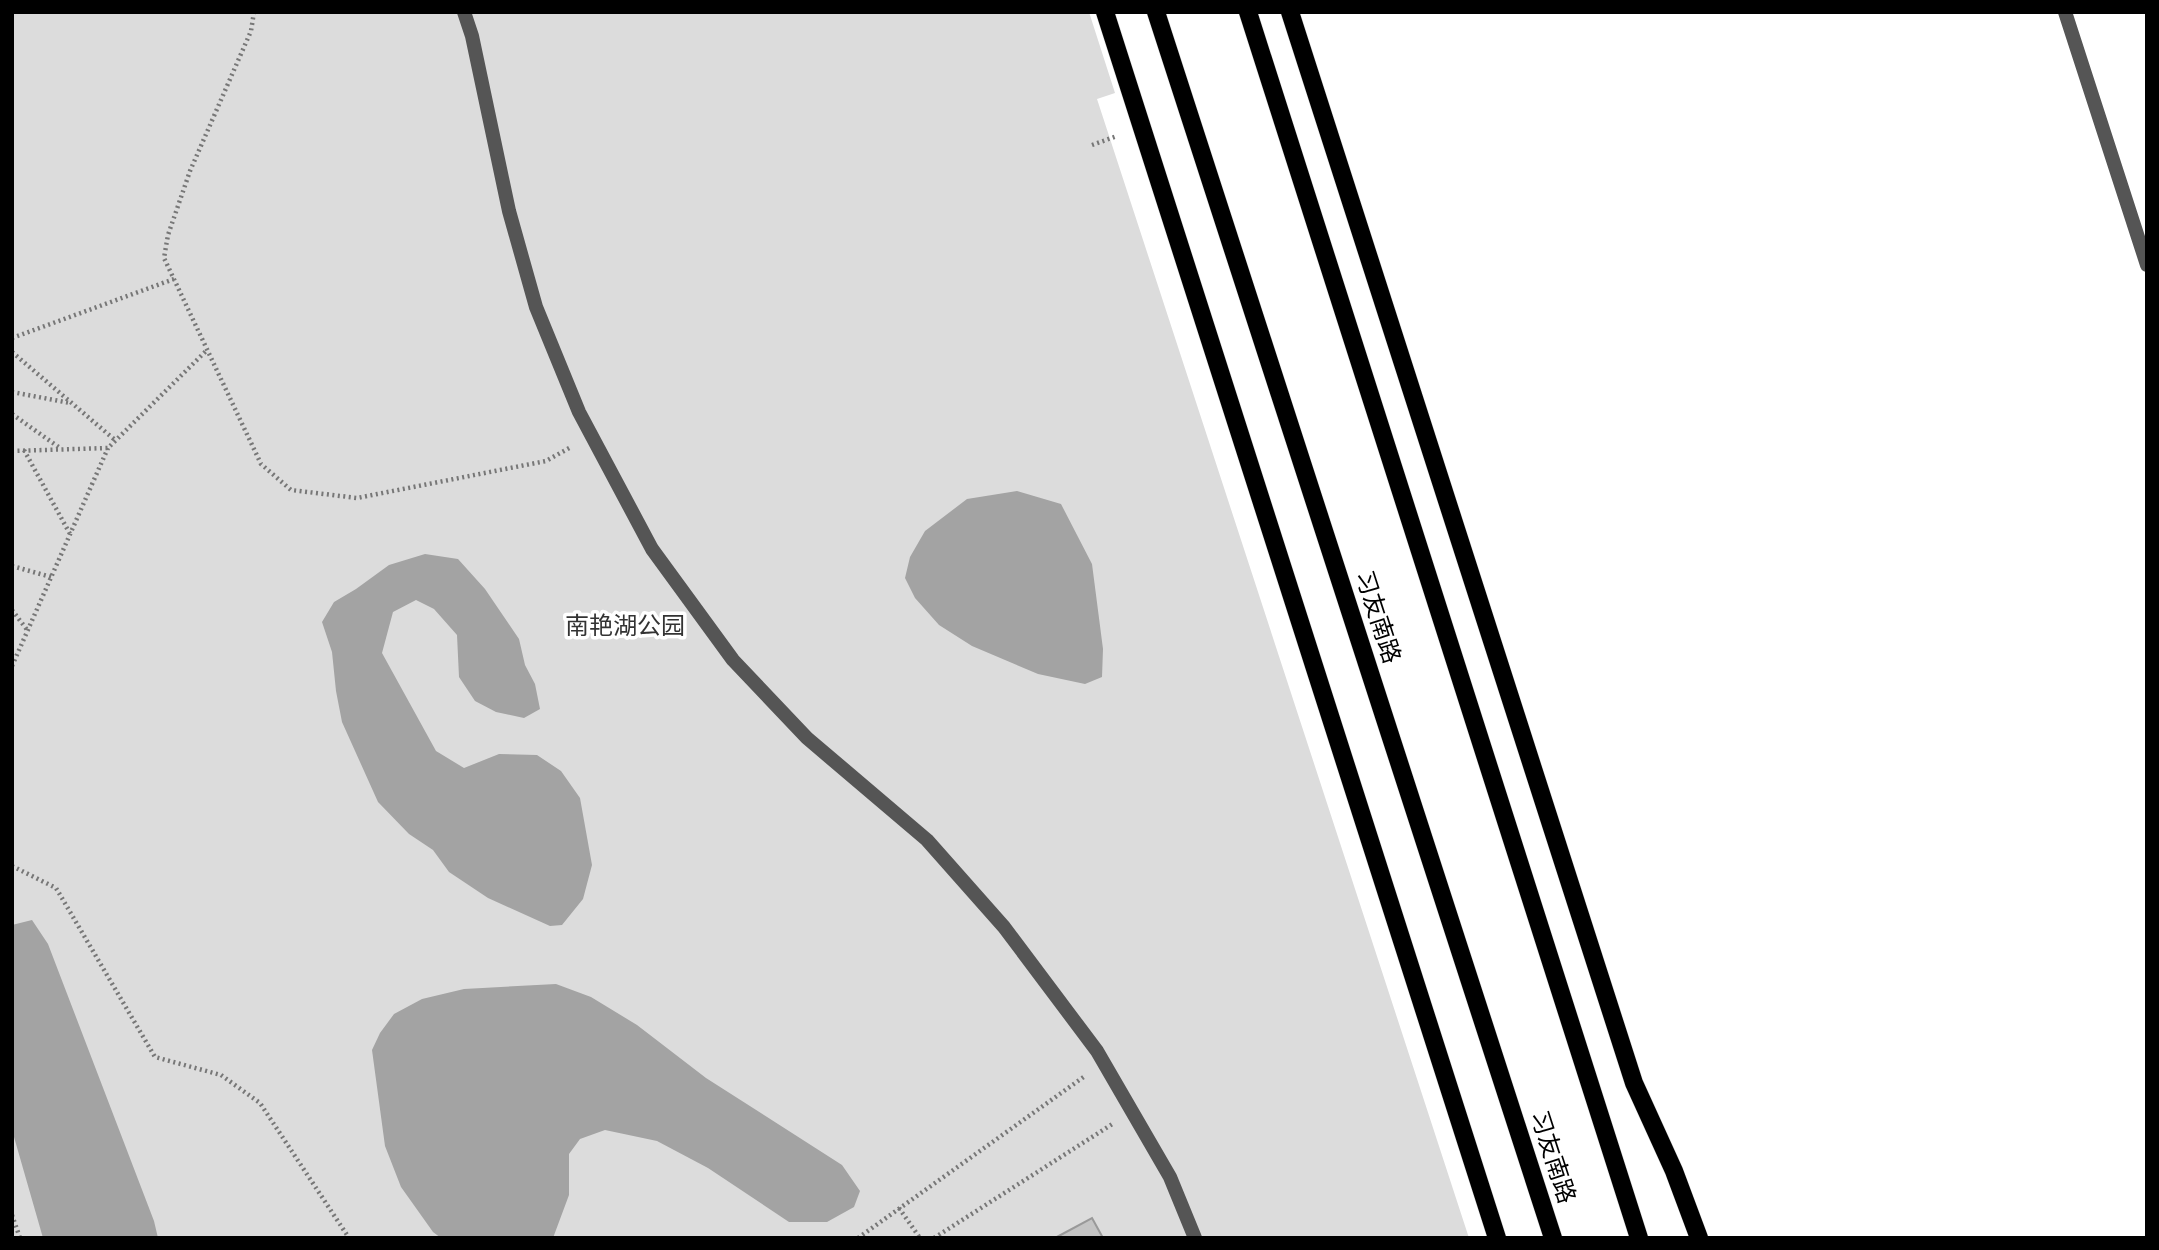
<svg xmlns="http://www.w3.org/2000/svg" width="2159" height="1250" font-family="'Noto Sans','Noto Sans SC',sans-serif">
<rect width="100%" height="100%" fill="#fff"/>
<path fill="#dcdcdc" d="M12,12h1077l26,81 -18,6 372,1139h-1457z"/>
<path fill="#a3a3a3" d="M1017,491l44,13 31,60 11,85 -1,28 -17,7 -47,-10 -66,-28 -33,-21 -24,-27 -10,-20 5,-21 15,-26 42,-32z
M425,554l33,5 27,30 34,50 6,26 10,19 5,25 -16,9 -28,-6 -21,-11 -16,-24 -2,-42 -23,-26 -18,-9 -23,12 -11,41 54,98 28,17 35,-14 38,1 24,16 19,27 12,67 -9,34 -21,26 -12,1 -62,-28 -39,-26 -16,-22 -24,-16 -31,-32 -36,-80 -6,-31 -4,-39 -10,-30 12,-20 22,-13 33,-24z
M32,920l16,24 106,277 4,17h-115l-31,-108v-205z
M556,984l35,13 46,28 69,53 136,87 18,26 -6,16 -27,15h-38l-81,-54 -51,-27 -52,-11 -25,9 -11,15v41l-16,43h-112l-8,-6 -32,-45 -16,-41 -13,-96 8,-17 14,-19 28,-15 42,-10z"/>
<path fill="#c4c4c4" stroke="#999" stroke-width="2" d="M1092,1218l11,20h-48z"/>
<g fill="none" stroke-linecap="round" stroke-linejoin="round">
<g stroke="#dbdbdb" stroke-width="19">
<path id="primary" d="M1105,12l392,1226
M1156,12l397,1226
M1248,12l391,1226
M1290,12l344,1071 40,88 25,67"/>
</g>
<path stroke="#777" stroke-width="4.5" stroke-dasharray="2 3.5" stroke-linecap="butt" d="M254,12l-3,19 -61,140 -22,64 -4,23 97,206 30,26 66,8 189,-37 25,-14
M1092,145l25,-9
M12,338l162,-59
M12,352l103,88
M12,392l58,11
M12,414l48,34
M24,450l46,84
M12,451l96,-3 99,-98
M12,566l39,11
M12,610l16,21
M12,666l96,-218
M12,866l44,22 99,169 66,18 39,28 89,135
M899,1208l21,30
M12,1215l8,23
M858,1238l227,-162
M934,1238l180,-115"/>
<path stroke="#555" stroke-width="14" d="M464,12l8,24 37,175 27,96 43,105 73,137 81,111 74,78 120,102 77,87 93,124 73,126 25,61"/>
<path stroke="#555" stroke-width="14" d="M2065,12l82,253"/>
<use href="#primary" stroke="#000" stroke-width="18"/>
</g>
<g text-anchor="middle" stroke-width="7" stroke-linejoin="round" paint-order="stroke">
<g font-size="24" fill="#000" stroke="#fff">
<text transform="translate(1378 617) rotate(72)" y="8">习友南路</text>
<text transform="translate(1553 1157) rotate(72)" y="8">习友南路</text>
</g>
<g font-size="24" fill="#333" stroke="#fff">
<text x="625" y="634">南艳湖公园</text>
</g>
</g>
<rect width="2159" height="1250" fill="none" stroke="#000000" stroke-width="28"/>
</svg>
